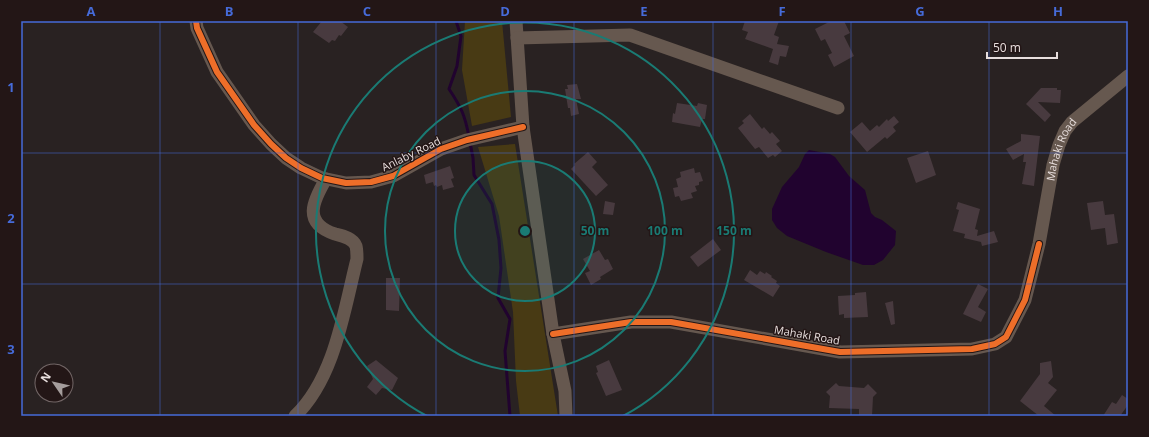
<svg xmlns="http://www.w3.org/2000/svg" width="1149" height="437" font-family="'Open Sans',sans-serif">
<rect width="100%" height="100%" fill="#292222"/>
<path fill="#483a14" d="M465,21h37l9,96 -39,9 -10,-56z
M515,144l43,272h-38l-4,-35 -3,-69 -14,-96 -21,-69z"/>
<path fill="#21032f" d="M809,150l21,4 5,3 14,19 16,14 6,23 4,4 7,3 14,11 -1,14 -12,15 -9,5h-11l-37,-13 -39,-16 -10,-8 -5,-8v-11l10,-22 17,-20 6,-13z"/>
<g fill="none" stroke-linecap="round" stroke-linejoin="round">
<path stroke="#21032f" stroke-width="3" d="M456,21l5,15 -4,30 -8,23c12,18 16,26 20,48
M470,142l3,16 1,17 18,29 7,36 2,28 -3,30 12,21 -5,32 5,65"/>
</g>
<path fill="#483a3f" d="M322,21h18l8,6 -7,9 -2,-1 -4,6 -3,-1 -3,3 -16,-11z
M745,21h34l-5,14 5,2 -2,7 12,2 -3,11 -6,-1 -2,9 -9,-3 4,-13 -28,-10 3,-7 -6,-2z
M831,21h13l6,12 -6,3 10,20 -20,11 -6,-12 4,-2 -7,-14 -4,2 -6,-12z
M577,84l4,15h-5l3,15 -8,2 -1,-8h-2l-3,-19h3l-1,-4z
M1041,88h16v2h4l-1,13 -22,-1 13,13 -6,7 -19,-18z
M677,103l20,3 1,-3 9,2 -2,14h-3l-2,8 -28,-5 1,-9 2,1z
M750,114l12,15 2,-2 6,7 2,-2 8,9 -4,3 6,7 -7,6 -2,-2 -5,3 -9,-11 -4,2 -17,-21 6,-5 -2,-2z
M894,116l5,6 -6,5 3,4 -9,8 -2,-2 -18,15 -17,-20 12,-10 8,9 7,-6 2,2 8,-8 1,2z
M1021,134l19,2 -6,50 -12,-2 4,-22h-3l1,-8 -11,6 -7,-11 15,-8z
M928,151l8,24 -20,8 -9,-25z
M588,152l9,10 -5,5 16,18 -12,11 -25,-27 4,-4 -1,-1z
M450,166l4,12 -3,1 3,8 -11,3 -1,-5 -5,2 -1,-2 -2,1 -1,-4 -7,2 -2,-9z
M694,168l1,5 5,-1 3,9 -4,1v3l-4,1 2,5 -6,2 2,5 -12,3 -2,-5 -4,1 -2,-9 5,-1 -2,-8 5,-2 -1,-5z
M605,201l10,2 -2,12 -10,-1z
M1103,201l2,14 9,-1 4,29 -11,2 -2,-17 -14,2 -4,-27z
M958,202l22,7 -5,20 3,1 -1,6 17,-5 4,11 -16,4 -1,-4 -17,-4 1,-4 -12,-3 6,-21 -3,-1z
M713,239l8,11 -23,17 -8,-10z
M599,250l6,10 3,-1 5,10 -13,8 1,2 -10,6 -6,-12 5,-2 -7,-12z
M750,270l7,5 3,-4 5,3 1,-2 6,4 -1,1 6,4 -1,2 4,3 -7,11 -29,-17z
M386,278h14l-1,33 -13,-1z
M978,284l10,5 -10,18 8,5 -5,10 -18,-8z
M866,292l2,25 -24,1v-4l-5,1 -1,-19 17,-1v-2z
M893,301l2,23 -4,1 -6,-22z
M376,360l22,18 -6,12 -10,-2 -6,7 -9,-8 6,-8 -6,-13z
M609,360l13,30 -16,6 -10,-23 2,-1 -2,-6z
M1051,361l2,16 -5,6 9,7 -13,16 12,10h-17l-19,-15 20,-27v-11z
M836,383l3,3 25,2 4,-4 9,9 -4,4 -1,19h-13v-7l-30,-1 1,-12 -4,-4z
M1122,395l6,4v6l-8,11h-17l9,-14 4,2z"/>
<g fill="none" stroke-linecap="round" stroke-linejoin="round">
<g stroke="#66584f" stroke-width="13">
<path d="M196,21l1,7 20,44 37,53 17,19 15,14 15,10 21,10 24,5 25,-1 22,-6 48,-27 26,-9 56,-13"/>
<path d="M516,21l7,106 30,207 12,57 1,25"/>
<path d="M517,38l113,-3 208,73"/>
<path id="s1" d="M553,334l78,-12h40l169,30 132,-3 23,-5 11,-7 19,-37 14,-56 14,-79 6,-20 6,-14 7,-9 56,-46"/>
<path d="M295,416c40,-38 49,-106 62,-157 0,-3 0,-9 -1,-13 -3,-8 -13,-10 -21,-12 -33,-11 -22,-33 -9,-55"/>
</g>
<g stroke="#231616" stroke-width="8">
<path id="cycleway" d="M196,21l1,7 20,44 37,53 17,19 15,14 15,10 21,10 24,5 25,-1 22,-6 48,-27 26,-9 56,-13
M553,334l78,-12h40l169,30 132,-3 23,-5 11,-7 19,-37 14,-56"/>
</g>
<use href="#cycleway" stroke="#ee6e29" stroke-width="6"/>
</g>
<path fill="none" stroke="#466bd9" stroke-width="1" stroke-opacity="0.55" d="M160,21v395M298,21v395M436,21v395M574,21v395M713,21v395M851,21v395M989,21v395M21,153h1107M21,284h1107"/>
<circle cx="525" cy="231" r="70" fill="#1a7b74" fill-opacity=".12"/>
<g fill="none" stroke="#1a7b74" stroke-width="2">
<circle cx="525" cy="231" r="70"/>
<circle cx="525" cy="231" r="140"/>
<path d="M427 416A209 209 0 1 1 623 416"/>
</g>
<g text-anchor="middle" stroke-width="3" stroke-linejoin="round" paint-order="stroke">
<g font-size="11" fill="#e8dfde" stroke="#231616">
<text dy="4" stroke="none"><textPath href="#s1" startOffset="656">Mahaki Road</textPath></text>
<text transform="translate(411 154) rotate(-26)" y="4">Anlaby Road</text>
<text transform="translate(807 335) rotate(10)" y="4">Mahaki Road</text>
</g>
</g>
<circle cx="525" cy="231" r="6" fill="#1a7b74" stroke="#231616" stroke-width="2"/>
<g font-size="12" text-anchor="middle" font-weight="bold" fill="#1a7b74" stroke="#231616" stroke-width="3" stroke-linejoin="round" paint-order="stroke">
<text x="595" y="235">50 m</text>
<text x="665" y="235">100 m</text>
<text x="734" y="235">150 m</text>
</g>
<rect width="1149" height="437" fill="none" stroke="#231616" stroke-width="44"/>
<g transform="translate(54 383) rotate(304)"><circle r="19" fill="#231616" stroke="#726666"/>
<path d="M0-3L7 15L0 10L-7 15Z" fill="#a59d9c"/>
<text y="-6" font-size="11" font-weight="bold" text-anchor="middle" fill="#e8dfde">N</text>
</g>
<path d="M987 52v6h70v-6" fill="none" stroke="#e8dfde" stroke-width="2"/>
<text x="993" y="52" font-size="12" fill="#e8dfde" stroke="#231616" stroke-width="3" paint-order="stroke">50 m</text>
<rect x="22" y="22" width="1105" height="393" fill="none" stroke="#466bd9" stroke-width="1.5"/>
<g font-size="13" text-anchor="middle" font-weight="bold" fill="#466bd9">
<text x="91" y="16">A</text>
<text x="229" y="16">B</text>
<text x="367" y="16">C</text>
<text x="505" y="16">D</text>
<text x="644" y="16">E</text>
<text x="782" y="16">F</text>
<text x="920" y="16">G</text>
<text x="1058" y="16">H</text>
<text x="11" y="92">1</text>
<text x="11" y="223">2</text>
<text x="11" y="354">3</text>
</g>
</svg>
